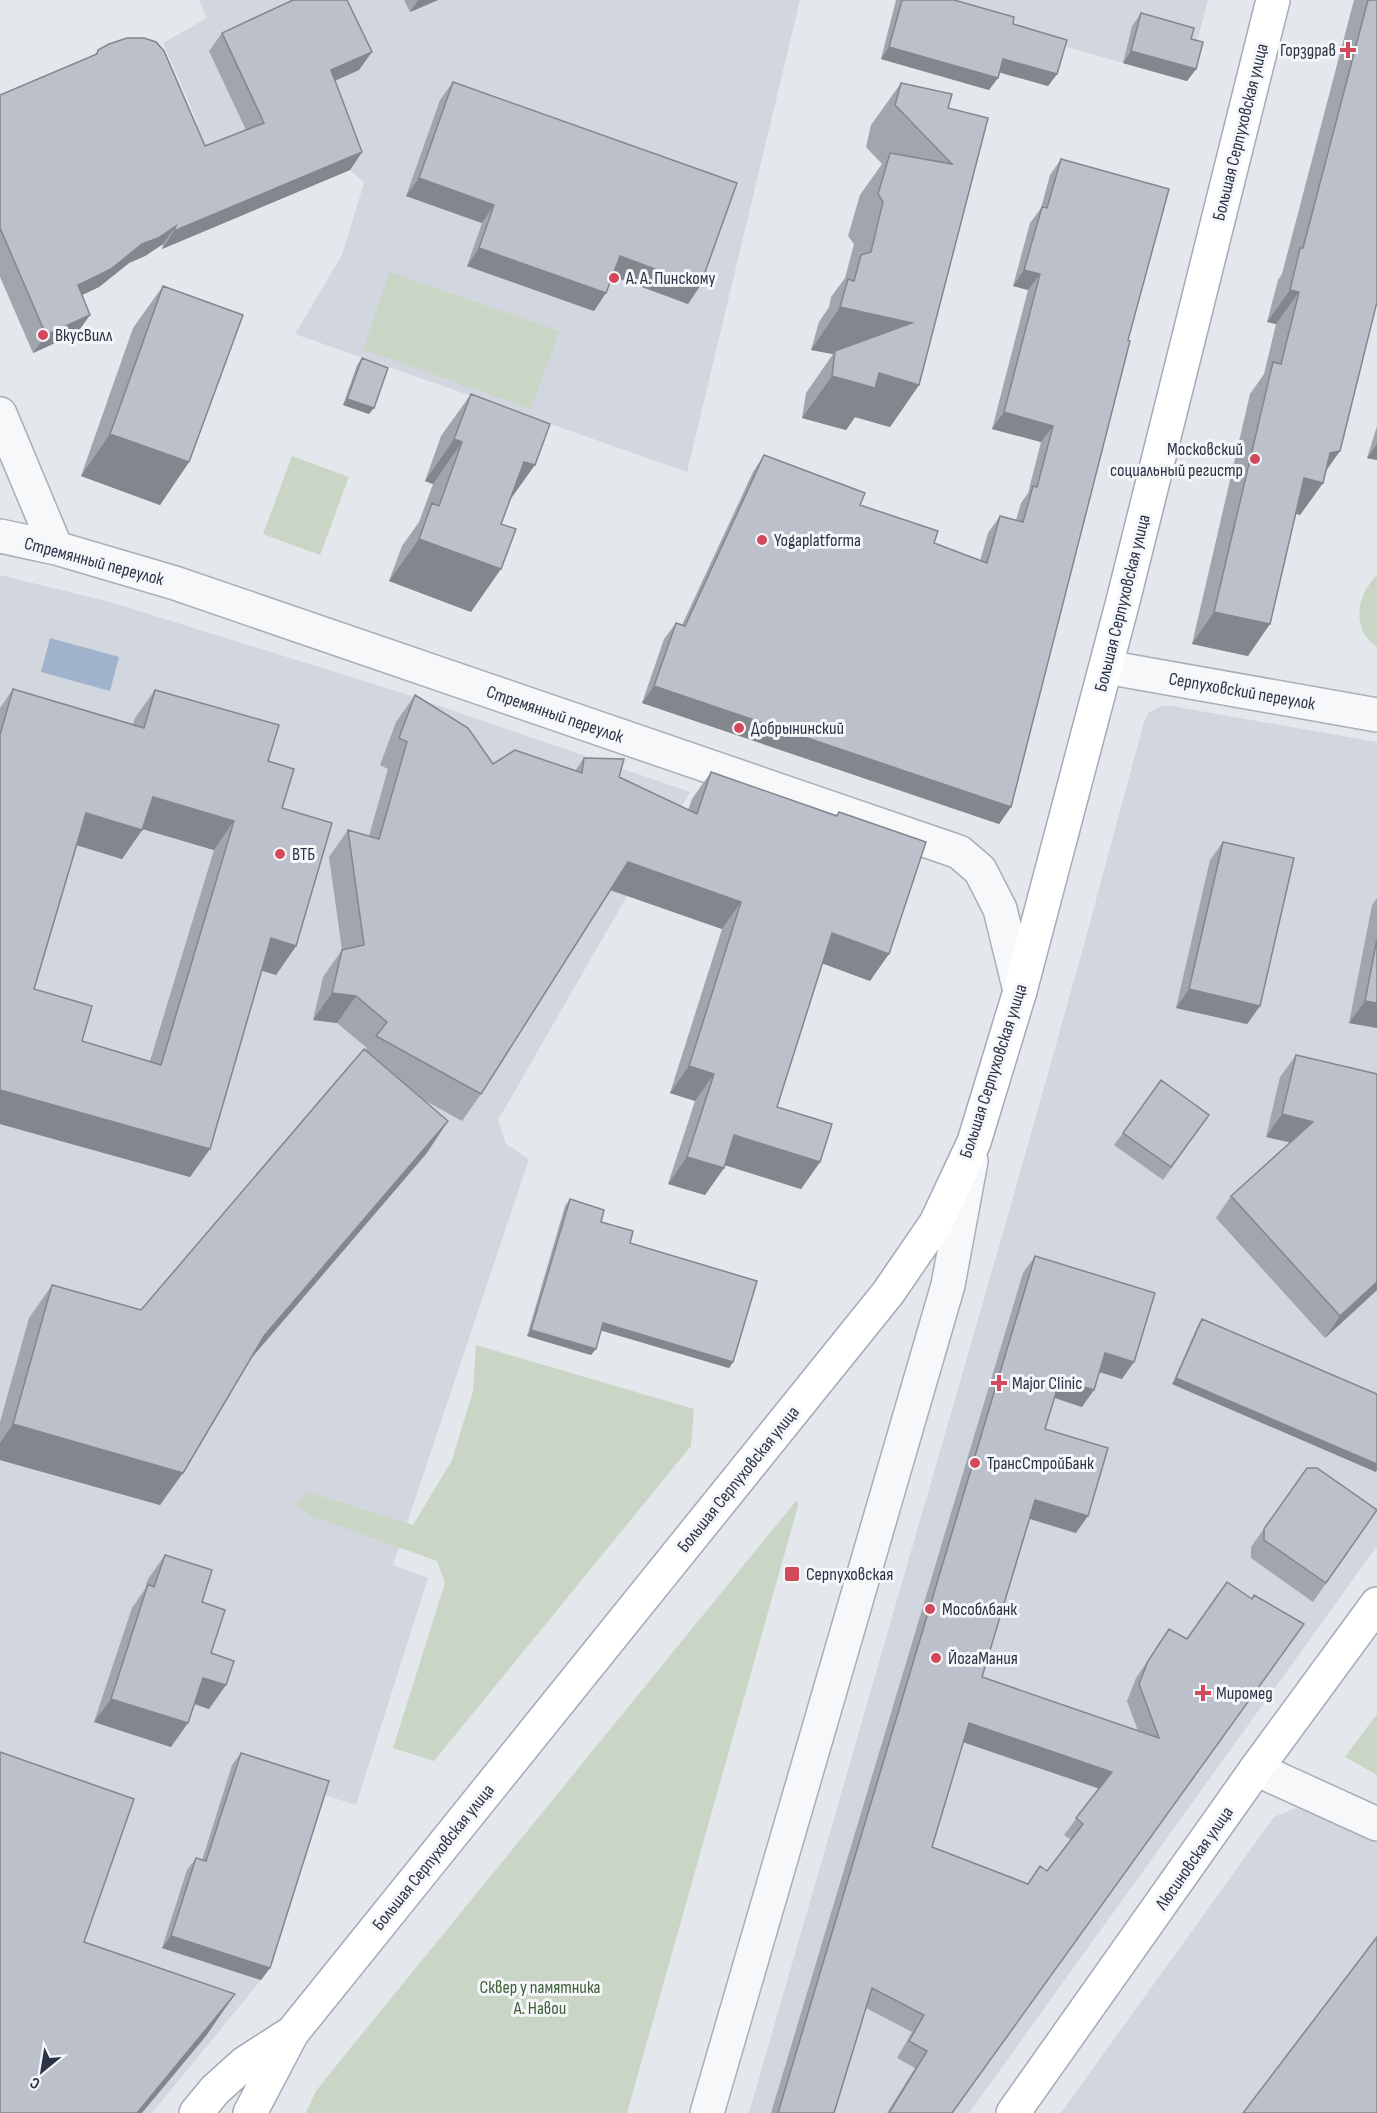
<svg xmlns="http://www.w3.org/2000/svg" width="1377" height="2113" font-family="'Sofia Sans Condensed',sans-serif">
<rect width="100%" height="100%" fill="#e4e7ec"/>
<path fill="#d2d6de" d="M199,0h601l-113,472 -392,-138 47,-79 22,-72 -14,-13 -18,-46 -136,39 1,-42 -34,-78 44,-25z
M902,0h306l-21,81z
M0,575l110,27 286,89 294,101 -63,104 -129,224 8,24 23,15 -136,406 35,13 -72,227 -124,-39 -35,107 -35,75 99,32 -109,133h-152z
M1161,706h10l206,36v804l-408,567h-220l262,-908 71,-253 62,-230 4,-9z
M1296,1808l10,2 71,32v271h-316l213,-296z"/>
<path fill="#c9d6c5" d="M390,272l169,59 -28,78 -168,-60z
M292,456l57,21 -29,78 -57,-21z
M1377,575v72c-27,-18 -20,-52 0,-72z
M476,1345l218,64 -3,37 -257,315 -41,-13 52,-165 -8,-22 -123,-44 -20,-12 13,-13 106,33 39,-65 21,-69z
M796,1501l2,1v4l-171,607h-321l10,-22 15,-19z
M1377,1714v61l-32,-18z"/>
<path fill="#9fb4cc" d="M50,638l69,19 -9,34 -69,-19z"/>
<g fill="none" stroke-linecap="round" stroke-linejoin="round">
<g stroke="#a9aeb7" stroke-width="36">
<path id="street" d="M0,414l56,134
M0,536l56,12 119,35 784,269 21,18 20,39 20,82
M1106,667l271,48
M1256,1769l121,55
M707,2113l241,-828 23,-124"/>
</g>
<g stroke="#a3abb8" stroke-width="36">
<path id="primary" d="M196,2113l19,-23 30,-27 45,-29
M250,2113l42,-80 596,-740 48,-70 38,-81 46,-151 103,-390 150,-601
M1013,2113l243,-344 121,-165"/>
</g>
<use href="#street" stroke="#f7f8fa" stroke-width="33"/>
<use href="#primary" stroke="#fff" stroke-width="33"/>
</g>
<path fill="#a1a5ae" fill-rule="evenodd" d="M404,0h34l-28,12z
M896,0h58l59,24 44,50 -9,12 -49,-14 -10,18 -108,-31z
M1354,0h23l-51,471 -3,12 -23,32 -4,-2 -48,143 -56,-12 58,-250 14,-20 12,-50 -9,-2 11,-42 4,-6z
M1141,13l50,26 5,30 -9,12 -64,-18 9,-37z
M222,33l137,37 -24,10 27,72 -12,18 -188,79 1,-5 -18,12 -16,7 -30,24 -17,8 8,20 -13,18 -44,20 -33,-76v-182l95,-40 3,-5 107,96 41,-16 -37,-79z
M453,82l247,204 -12,18 -76,-28 -18,35 -127,-45 15,-43 -76,-27 34,-96z
M901,83l47,25 40,10 -69,267 -29,42 -35,-10 -9,13 -44,-12 4,-25 27,-39 -22,-4 8,-28 10,-15 2,-10 14,-19 9,-34 -6,-8 12,-41 22,-31 -16,-17 5,-22z
M1061,159l67,181 -117,467 -12,17 -357,-121 22,-64 12,-16 6,2 71,-153 11,-17 170,88 46,18 8,-28 12,-17 16,4 5,-17 7,-10 13,-51 -49,-13 36,-139 -15,-4 17,-63 11,-15 9,-33z
M163,286l26,176 -29,43 -79,-29 52,-148z
M362,358l7,56 -26,-9 14,-40z
M471,394l30,130 -30,88 -82,-31 13,-35 17,-24 14,-38 -8,-3 16,-45z
M1377,426v34l-10,-2z
M13,689l120,35 2,-6 20,-28 113,71 14,47 14,138 -20,29 -14,-4 -52,178 -20,28 -190,-53v-416zM143,829l71,21 -64,211 -68,-20 -48,-52 43,-144 45,14z
M415,695l78,69 82,7 9,-13 35,19 69,33 4,-11 19,-27 125,43 3,-3 31,169 -48,-18 -45,144 43,55 -19,27 -76,-24 -1,3 -19,27 -37,-11 27,-83 -25,-8 52,-164 -111,-39 -130,204 -19,27 -38,-21 24,21 -22,33 -173,202 -93,149 -160,-45v-38l29,-104 23,-33 89,25 226,-262 -30,-25 -24,-3 10,-43 19,-27 -13,-93 19,-27 21,6 19,-67 -8,-4 16,-43z
M1223,842l37,164 -13,18 -71,-16 34,-148z
M1377,898v130l-28,-5 23,-118z
M1296,1055l81,19v216l-52,48 -109,-120 15,-22 59,-54 -24,-5 14,-60z
M1161,1080l48,35 -46,65 -49,-35z
M570,1199l60,44 103,119 -4,6 -128,-38 -10,25 -64,-19 38,-130z
M1035,1256l87,123 -23,-7 -17,35 -27,-9 -10,31 31,104 -46,-14 -48,158 156,54 -11,-30 9,-23 33,-49 18,10 65,-40 -300,514h-65l28,-45 -18,-10 15,-26 -46,-24 -32,105h-63l252,-840zM963,1742l136,46 -35,47 7,5 -24,31 -19,13 -96,-37z
M1202,1319l174,153 -204,-88 26,-59z
M1307,1468l70,42 -64,92 -62,-44v-11z
M165,1555l37,47 9,51 -2,56 -15,-5 -23,43 -77,-25 38,-114 13,-19 3,-10z
M241,1753l29,215 -9,12 -99,-32 25,-78 9,-12 6,2 30,-95z"/>
<path fill="#83868d" d="M418,0h20l-28,12z
M889,47l109,31 -9,12 -108,-31z
M1131,51l65,18 -9,12 -64,-18z
M372,52l-13,18 -40,18 12,-18z
M1003,59l54,15 -9,12 -54,-15z
M362,152l-12,18 -188,79 12,-18z
M419,178l75,27 -12,18 -76,-27z
M176,226l-13,18 -18,12 -16,7 -30,24 -34,16 13,-18 64,-41z
M479,248l127,45 -12,18 -127,-45z
M620,256l80,30 -12,18 -81,-30z
M1024,270l16,4 -12,16 -15,-4z
M1290,290l9,2 -23,32 -9,-2z
M840,307l72,16 -77,28 -2,3 -22,-4z
M90,315l-13,18 -44,20 13,-18z
M879,373l40,12 -29,42 -35,-10 -9,13 -44,-12 30,-42z
M347,399l27,9 -5,6 -26,-9z
M1004,412l49,14 -12,16 -49,-13z
M110,434l79,28 -29,43 -79,-29z
M454,439l8,3 -29,42 -8,-3z
M1377,444v16l-10,-2z
M1340,451l-21,30 4,2 -23,32 -18,-5 22,-32 26,-25z
M524,462l11,3 -30,42z
M419,539l82,30 -30,43 -82,-31z
M1214,612l56,12 -22,32 -56,-12z
M654,686l357,121 -12,17 -357,-121z
M153,797l81,24 -20,29 -82,-24z
M86,813l56,17 -20,29 -56,-17z
M628,862l113,40 -19,27 -112,-39z
M832,933l57,21 -19,27 -57,-21z
M271,938l25,8 -20,29 -25,-8z
M1189,989l71,17 -13,18 -71,-16z
M332,993l24,3 -19,27 -24,-3z
M1365,1001l12,2v25l-28,-5z
M689,1066l25,8 -19,27 -25,-8z
M0,1090l210,59 -20,28 -190,-53z
M1282,1114l31,8 -16,22 -31,-7z
M448,1121l-22,33 -184,215 22,-33z
M734,1135l86,27 -19,27 -86,-27z
M687,1157l37,11 -19,27 -37,-11z
M1377,1282v8l-52,48 15,-22z
M603,1323l130,39 -4,6 -130,-38z
M531,1330l65,19 -5,6 -64,-19z
M1105,1353l29,9 -12,17 -29,-9z
M1176,1378l201,86v6l-1,2 -204,-88z
M1060,1379l34,11 -12,17 -33,-11z
M13,1424l170,49 -23,32 -160,-45v-17z
M1035,1500l53,16 -12,17 -52,-16z
M203,1678l23,7 -17,24 -23,-8z
M111,1699l77,24 -17,24 -77,-25z
M969,1723l143,49 -12,17 -143,-49z
M171,1936l99,32 -9,12 -99,-32z
M235,1994l-29,42 -64,77h-5z"/>
<path fill="#bbc0ca" stroke="#83868d" stroke-width="1.5" fill-rule="evenodd" d="M293,0h54l25,52 -41,18 31,82 -188,79 2,-5 -18,12 -16,6 -31,25 -33,16 12,30 -44,20 -46,-107v-133l97,-41 1,-4 11,-6 18,-6h17l12,4 8,9 41,95 59,-23 -42,-90z
M902,0h52l60,17 -1,7 54,16 -10,34 -54,-15 -5,19 -109,-31z
M1368,0h9v302l-37,149 -10,2 -7,30 -19,-5 -34,146 -56,-12 59,-250 8,2 18,-72 -9,-2 10,-42h3z
M1141,13l53,15 -3,11 12,3 -7,27 -65,-18z
M453,82l284,101 -37,103 -80,-30 -14,37 -127,-45 15,-43 -75,-27z
M901,83l51,11 -4,14 40,10 -69,267 -40,-12 -4,15 -43,-12 3,-25 77,-28 -72,-16 8,-28 6,2 7,-26 10,-3 12,-50 -5,-8 12,-41 62,11 -57,-59z
M1061,159l108,30 -41,151 2,1 -119,466 -357,-121 22,-63 9,3 79,-171 101,38 -5,12 78,26 -4,12 53,20 13,-47 23,6 10,-36 4,1 16,-61 -49,-14 36,-138 -16,-4 18,-63 5,1z
M163,286l80,29 -54,147 -79,-28z
M362,358l26,10 -14,40 -27,-9z
M471,394l79,30 -15,41 -11,-3 -23,62 15,5 -15,40 -82,-30 13,-36 7,3 23,-64 -8,-3z
M13,689l131,39 11,-38 124,35 -11,36 26,8 -12,39 50,15 -36,123 -25,-8 -61,211 -210,-59v-355zM153,797l81,24 -73,244 -79,-24 10,-35 -58,-17 52,-176 56,17z
M415,695l53,33 25,36 22,-14 67,23 2,-15 40,1 -5,18 78,37 14,-42 126,44 2,-4 87,30 -37,112 -57,-21 -55,174 55,17 -12,38 -86,-27 -10,33 -37,-11 27,-83 -25,-8 52,-164 -113,-40 -147,232 -105,-58 11,-14 -31,-26 -24,-3 10,-43 22,-5 -16,-115 31,9 28,-97 -8,-4z
M1223,842l71,16 -34,148 -71,-17z
M1377,939v64l-12,-2z
M364,1049l84,72 -184,215 -81,137 -170,-49 39,-139 89,25z
M1296,1055l81,19v208l-37,34 -109,-120 82,-74 -31,-8z
M1161,1080l48,35 -38,52 -48,-34z
M570,1199l34,11 -3,12 32,9 -3,12 127,38 -24,81 -130,-39 -7,26 -65,-19z
M1035,1256l120,37 -21,69 -29,-9 -11,37 -34,-11 -15,50 63,19 -20,68 -53,-16 -53,177 177,61 -20,-54 9,-23 21,-32 18,10 40,-57 25,17 2,-4 50,29 -352,489h-63l38,-62 -18,-10 15,-26 -52,-27 -38,125h-56zM969,1723l143,49 -36,46 7,6 -36,47 -7,-5 -12,18 -96,-37z
M1202,1319l175,75v70l-201,-86z
M1307,1468h10l60,42 -51,73 -62,-43v-11z
M165,1555l47,15 -10,32 23,8 -14,43 23,8 -8,24 -23,-7 -15,45 -77,-24 37,-115 6,3z
M0,1752l134,47 -50,143 151,52 -98,119h-137z
M241,1753l88,28 -59,187 -99,-32 25,-78 10,3z
M1377,1937v176h-134z"/>
<g fill="#d1495b" stroke="#f4f6f9" stroke-width="2">
<path d="M1345 41h6v6h6v6h-6v6h-6v-6h-6v-6h6z"/>
<circle cx="614" cy="278" r="6"/>
<circle cx="43" cy="335" r="6"/>
<circle cx="1255" cy="459" r="6"/>
<circle cx="762" cy="540" r="6"/>
<circle cx="739" cy="728" r="6"/>
<circle cx="280" cy="854" r="6"/>
<path d="M996 1374h6v6h6v6h-6v6h-6v-6h-6v-6h6z"/>
<circle cx="975" cy="1463" r="6"/>
<rect x="784" y="1566" width="16" height="16" rx="3"/>
<circle cx="930" cy="1609" r="6"/>
<circle cx="936" cy="1658" r="6"/>
<path d="M1200 1684h6v6h6v6h-6v6h-6v-6h-6v-6h6z"/>
</g>
<g text-anchor="middle" stroke-width="6" stroke-linejoin="round" paint-order="stroke">
<g font-size="18" fill="#2b3445" stroke="#f4f6f9" text-anchor="start">
<text x="1336" y="56" text-anchor="end">Горздрав</text>
<text x="626" y="284">А. А. Пинскому</text>
<text x="55" y="341">ВкусВилл</text>
<text x="1243" y="455" text-anchor="end">Московский<tspan x="1243" dy="21">социальный регистр</tspan></text>
<text x="774" y="546">Yogaplatforma</text>
<text x="751" y="734">Добрынинский</text>
<text x="292" y="860">ВТБ</text>
<text x="1012" y="1389">Major Clinic</text>
<text x="987" y="1469">ТрансСтройБанк</text>
<text x="806" y="1580">Серпуховская</text>
<text x="942" y="1615">Мособлбанк</text>
<text x="948" y="1664">ЙогаМания</text>
<text x="1216" y="1699">Миромед</text>
</g>
<g font-size="18" fill="#2b3445" stroke="#f4f6f9">
<text transform="translate(1240 132) rotate(-76)" y="6">Большая Серпуховская улица</text>
<text transform="translate(94 561) rotate(15)" y="6">Стремянный переулок</text>
<text transform="translate(1122 603) rotate(-76)" y="6">Большая Серпуховская улица</text>
<text transform="translate(1242 691) rotate(10)" y="6">Серпуховский переулок</text>
<text transform="translate(555 714) rotate(19)" y="6">Стремянный переулок</text>
<text transform="translate(993 1071) rotate(-72)" y="6">Большая Серпуховская улица</text>
<text transform="translate(738 1479) rotate(-51)" y="6">Большая Серпуховская улица</text>
<text transform="translate(433 1857) rotate(-51)" y="6">Большая Серпуховская улица</text>
<text transform="translate(1194 1858) rotate(-55)" y="6">Люсиновская улица</text>
</g>
<g font-size="18" fill="#3f6138" stroke="#f4f6f9">
<text x="540" y="1993">Сквер у памятника<tspan x="540" dy="21">А. Навои</tspan></text>
</g>
</g>
<g transform="translate(42 2071) rotate(210)" stroke="#f4f6f9" stroke-width="4.5" paint-order="stroke">
<path d="M0-4.5L10 22L0 15L-10 22Z" fill="#2b3445"/>
<text y="-9" font-size="16" font-weight="bold" text-anchor="middle" fill="#2b3445">С</text>
</g>
</svg>
